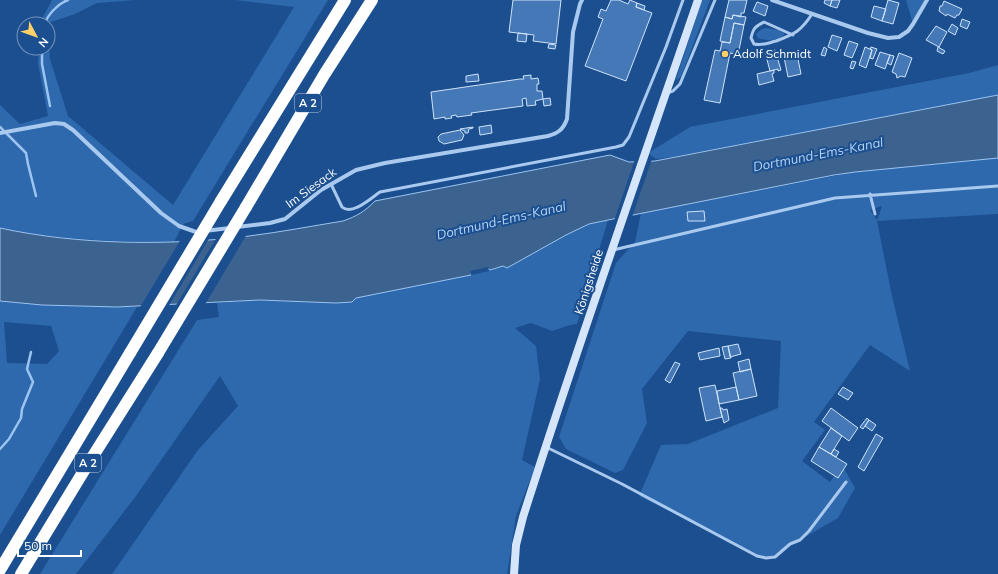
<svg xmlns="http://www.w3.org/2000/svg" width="998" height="574" font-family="Mulish,sans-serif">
<rect width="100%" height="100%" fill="#1b4f8f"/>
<path fill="#2e69ad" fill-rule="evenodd" d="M52,0h84l-39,3 -22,11 -27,9v1h-7v-3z
M235,0h93l-135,221 -10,3 -9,18c-58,0 -117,-2 -174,-14v-123l20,19 28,-8 -10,-53 1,-15h9v-20l2,31 18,57 105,89 121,-198z
M702,0h8l-29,77 -5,3v-1z
M906,0h21l-14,24z
M766,28l12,2 6,3v2c-7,6 -18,6 -26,3l-2,-4 6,-5z
M998,65v30l-326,62 -16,2 -8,-6 42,-26 279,-54z
M998,158v56l-121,7 15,75 18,75 -40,-26 -56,77 11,8 -23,31 28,21 12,-17 13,23 -17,30 -38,22 -11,3 -14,13 -9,2 -8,-3 -119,-59 22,-51 27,-1 90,-36 3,-67 -93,-10 -46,58 5,34 -24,47 -8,3 -49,-24 -7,-12 57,-174 19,-21 6,-29 214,-41zM882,206l-5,15v-1l-7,-10z
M608,220l-31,104 -7,1 -18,6 -21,-8 -16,5 21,18 4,33 -18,81 13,7 -19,49 -9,58h-395l86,-124 40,-44 -18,-30 -84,120 -60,78h-36l157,-254 22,-3 -2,-14 43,-3 76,3 16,-1 4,-4 114,-23v-2l19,-4 1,1 13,-4 4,2 59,-33 23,-11z
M0,301l42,4 95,2 -137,228zM4,322l47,4 8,25 -12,13 -40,-1z"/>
<path fill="#3c6290" stroke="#9cc4f0" d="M998,95v63l-143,14 -21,3 -221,44 -24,5 -23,11 -59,33 -4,-2 -13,4 -1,-1 -18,4v2l-115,23 -4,4 -16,1 -76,-3 -143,7 -75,-2 -42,-4v-73c78,17 170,18 249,8 32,-4 63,-10 94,-15 14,-5 21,-9 32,-20l235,-46 19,7 26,-1z"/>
<path fill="#1b4f8f" d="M635,159h17l-20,58 -18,4z
M247,234l-43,72 -29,1 42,-70z
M210,237l-42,70 -29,2 42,-70z
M488,267l1,4 -18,4 -1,-4z"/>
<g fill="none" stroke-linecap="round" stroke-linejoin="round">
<path stroke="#9cc4f0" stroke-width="2.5" d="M45,24c2,-9 14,-21 23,-24
M42,48v16l8,42
M0,127l26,26 2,11 8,32
M0,449l9,-10 12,-21 1,-9 11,-27 -6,-13 4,-17"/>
</g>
<path fill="#4478b7" stroke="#cfe3fa" d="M513,0h48l-5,44 -23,-3 1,-6 -25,-3z
M611,0h8l9,4 2,-4 7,3 -1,4 16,6 -26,68 -41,-15 18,-47 -5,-2 3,-8 5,2z
M729,0h18l-3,13h-3v4l-8,-2 -1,4 -7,-2z
M825,0h7l-2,6 -6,-3z
M832,0h8l-3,8 -7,-2z
M888,0l11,3 -6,21 -11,-3z
M944,1l18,8 -3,6h-2l-2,3 -8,-4 -1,2 -7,-5 1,-5h2z
M757,2l11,4 -3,10 -12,-5z
M637,3l8,3 -1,4 -8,-3z
M874,6l12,3 -4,12 -11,-4z
M733,15l13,2 -2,8 -10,-2 -4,20 -10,-2 5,-24 7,2z
M962,19l8,3 -3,7 -7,-3z
M734,23l10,2 -6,30 -8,-2 -10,50 -16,-3 11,-50 5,1 2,-9 8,1z
M952,24l6,4 -3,7 -7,-4z
M936,26l11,6 -8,15 -13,-7z
M518,33l9,1 -1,8 -9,-1z
M832,35l10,3 -5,13 -9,-4z
M849,41l9,3 -6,14 -8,-3z
M549,44l7,1 -1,4 -7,-1z
M824,47l3,2 -2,7 -4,-1z
M865,47l7,3 -6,18 -7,-3z
M871,47l6,2 -4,10 -3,-1 2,-8 -2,-1z
M938,47l7,4 -2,3 -6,-3z
M775,50l6,20 -3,1v-2l-8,2 -5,-19z
M880,52l10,3 -5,14 -10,-4z
M899,53l13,5 -7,19 -4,-1 -4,2 -1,-4 -4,-2z
M797,54l4,20 -13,3 -4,-20z
M890,55l4,1 -3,9 -4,-2z
M852,61l4,1 -3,7 -3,-1z
M774,70v3l-2,1 2,7 -15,4 -2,-11z
M478,74l1,7 -13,1v-6z
M531,75v4l7,-1 1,6h-2v7h5l1,8 -8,2 1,4 -9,1 -1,-8 -4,1 1,7 -52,7 1,2 -15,2 -1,-2 -5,1 1,2 -7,1v-2l-11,2 -3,-27 89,-13h4l-1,-3z
M550,98l1,7 -7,1 -1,-7z
M491,125l1,8 -12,2 -1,-8z
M473,127v1l-4,1 -1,4h-3v-2l-5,-2z
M460,130l4,5 -2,5 -18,4 -5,-3 -1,-4 3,-3z
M704,211l1,10h-17l-1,-9z
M738,344l3,10 -11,3 -2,-11z
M728,346l3,12 -6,1 -3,-12z
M719,348l1,8 -20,4 -2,-7z
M749,359l2,10 -11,3 -2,-10z
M675,362l5,2 -10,19 -5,-3z
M751,369l6,27 -18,4 -6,-27z
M715,385l7,32 -16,4 -7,-33z
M736,387l3,13 -20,4 -2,-13z
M843,387l10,6 -5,7 -10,-6z
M720,408h2l1,2 4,-1 2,11 -5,3z
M831,408l27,20 -9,13 -27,-20z
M867,418l2,2 -6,9 -3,-2z
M869,420l7,5 -4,6 -7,-5z
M831,428l11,8 -11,18 -12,-7z
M876,434l7,4 -19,33 -6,-4z
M819,447l28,17 -9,14 -27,-17z
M834,449l5,3 -3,5 -5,-3z"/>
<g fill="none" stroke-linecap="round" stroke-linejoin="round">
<path stroke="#a9c9ee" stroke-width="3" d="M793,35l-29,-13c-9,4 -11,7 -13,16l3,6c9,2 14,-1 22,-3 19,-7 25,-10 36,-27
M667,93l6,-2 7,-7 35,-84
M331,184l11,23c10,9 29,-9 38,-15l236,-45 7,-2 6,-8 37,-90 17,-47
M870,194l5,20
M613,250l222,-52 163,-12
M546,447l76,37 135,72 9,2 9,-1 15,-13 10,-4 9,-9 37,-49"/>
<path stroke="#a9c9ee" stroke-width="4" d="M772,0l96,33 20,5 11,-1 9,-6 5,-7 14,-24
M0,133l55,-10 9,1 9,6 88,83 18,13 17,6 34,-4
M237,227l33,-4 15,-4 36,-29 35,-20 29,-7 163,-27c10,-3 15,-6 19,-17l6,-87 7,-28 2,-4"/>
<path stroke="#d6e6fa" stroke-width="8" d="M514,574l2,-29 7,-28c55,-173 116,-345 175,-517"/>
<path stroke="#fff" stroke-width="12" d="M221,201l124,-201
M246,207l78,-132 48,-75
M0,570l130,-217
M21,574l67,-110 70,-111"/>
<path stroke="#fff" stroke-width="12" d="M130,353l91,-152
M158,353l88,-146"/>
</g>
<circle fill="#ffd166" stroke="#1b4f8f" stroke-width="1.5" cx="725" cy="54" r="4"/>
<g text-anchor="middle" stroke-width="4" stroke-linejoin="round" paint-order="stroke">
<g fill="#1b4f8f" stroke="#bbcadd" stroke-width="1">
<rect x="295" y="94" width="26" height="18" rx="3"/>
<rect x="75" y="454" width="26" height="18" rx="3"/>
</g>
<g font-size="11" font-weight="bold" fill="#fff">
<text x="308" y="107">A 2</text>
<text x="88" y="467">A 2</text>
</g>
<g font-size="12" fill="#fff" stroke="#1b4f8f" text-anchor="start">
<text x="733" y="58">Adolf Schmidt</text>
</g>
<g font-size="12" fill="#fff" stroke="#1b4f8f">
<text transform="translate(311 188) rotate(-36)" y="4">Im Siesack</text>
<text transform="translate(589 282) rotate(-72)" y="4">Königsheide</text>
</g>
<g font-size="13" font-style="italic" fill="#b5d3f5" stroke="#1b4f8f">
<text transform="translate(818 154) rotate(-11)" y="5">Dortmund-Ems-Kanal</text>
<text transform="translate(501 220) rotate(-13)" y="5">Dortmund-Ems-Kanal</text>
</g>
</g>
<g transform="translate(36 36) rotate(131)"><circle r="19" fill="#1b4f8f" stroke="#7695bc"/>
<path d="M0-3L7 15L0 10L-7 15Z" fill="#ffd166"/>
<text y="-6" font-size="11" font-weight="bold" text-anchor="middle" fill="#ffffff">N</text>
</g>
<path d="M18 550v6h63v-6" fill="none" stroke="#ffffff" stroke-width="2"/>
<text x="24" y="550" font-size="12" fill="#ffffff" stroke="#1b4f8f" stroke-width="3" paint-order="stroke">50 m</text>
</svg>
